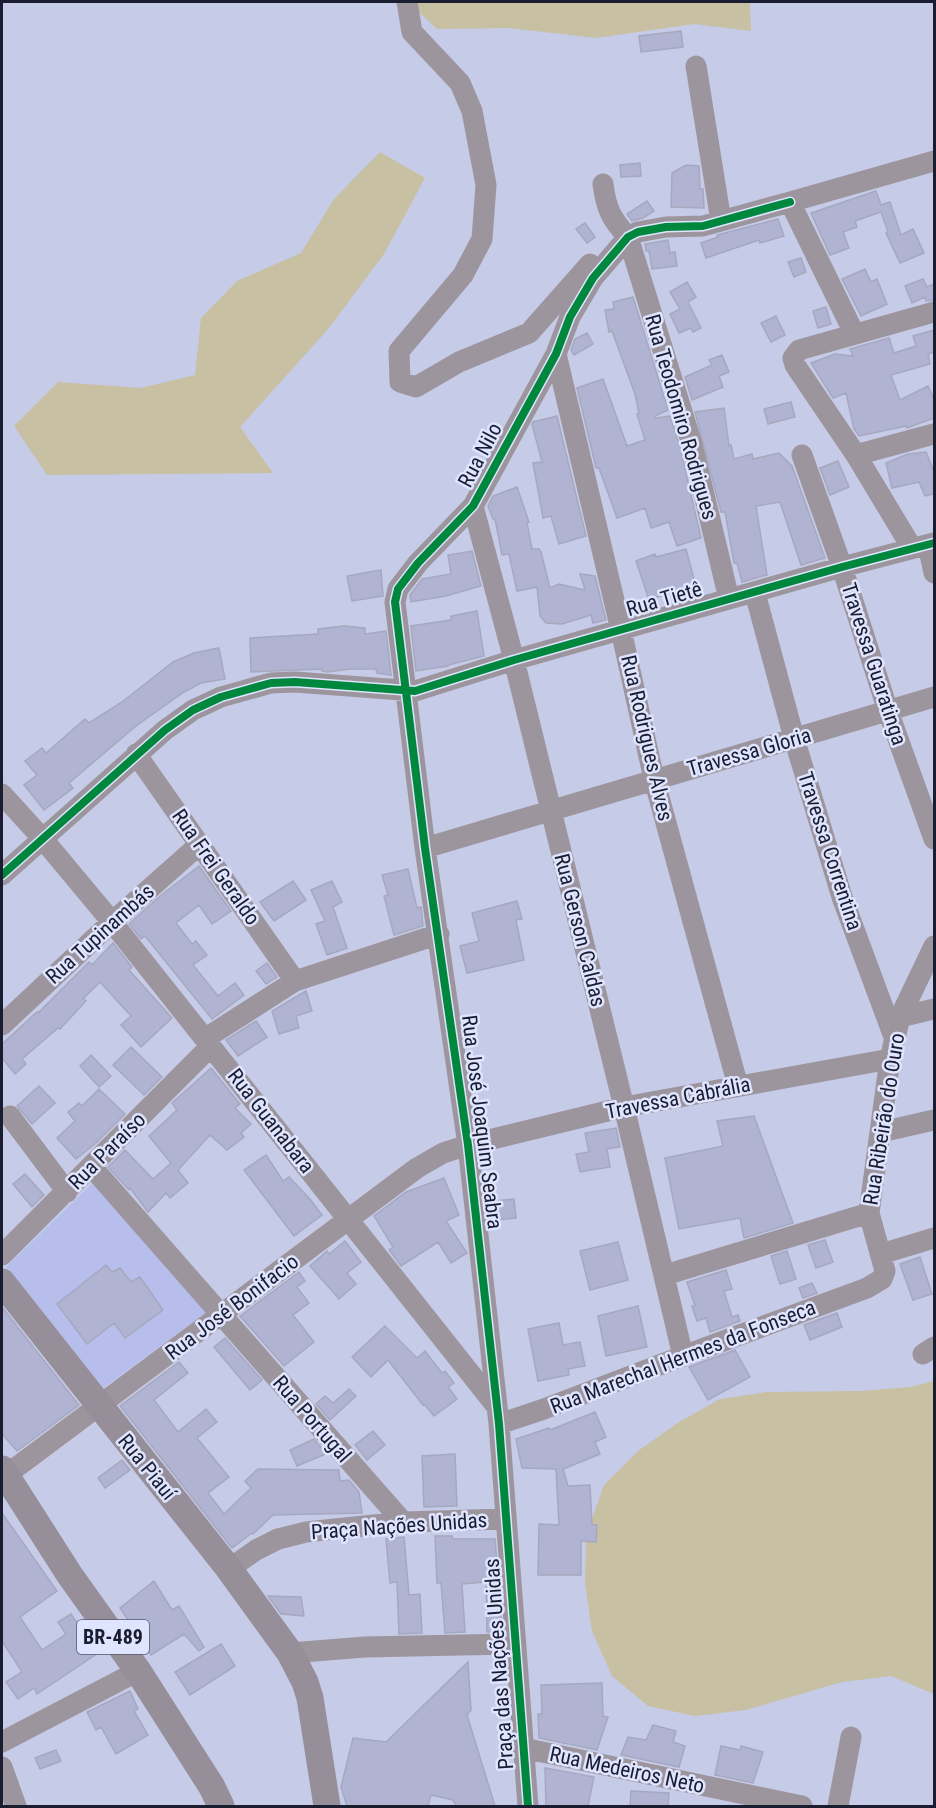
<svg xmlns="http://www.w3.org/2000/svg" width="936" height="1808" font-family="'Roboto Condensed',sans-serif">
<rect width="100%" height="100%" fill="#c6cbe8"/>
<path fill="#b7beec" d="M94,1182l114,129 -105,77 -97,-121z"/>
<path fill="#c7c0a2" d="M408,2h342l1,29 -57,-7 -98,14 -88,-10 -71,1z
M380,152l45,26 -41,76 -55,74 -89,99 33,46 -226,2 -33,-49 44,-44 83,6 54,-13 6,-57 36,-37 64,-28 33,-54z
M934,1381v313l-43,-18 -49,6 -96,28 -51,6 -47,-10 -36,-30 -20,-45 -7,-47 1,-49 18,-50 34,-34 41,-29 41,-23 47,-7 93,-1 50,-4z"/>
<path fill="#b0b4d2" stroke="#a5a8bf" stroke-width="1.5" d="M681,31l2,16 -42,5 -2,-16z
M640,163l1,13 -20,1 -1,-12z
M686,165l13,1 1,23h3l1,19 -33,-1 1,-34z
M876,191l5,14 9,-3 11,33 12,-6 11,24 -24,10 -14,-30 2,-1 -7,-20 -26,9 2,6 -14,5 6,16 -19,7 -19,-42z
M647,201l7,10 -11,7 -11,3 -5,-7z
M778,219l6,17 -24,7 -1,-3 -53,18 -5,-15 17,-6 -1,-2z
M585,223l10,14 -8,6 -11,-14z
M668,240l2,13 5,-1 2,14 -25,3 -3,-18h-3l-1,-7z
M801,258l5,14 -12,5 -6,-15z
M865,269l6,13 6,-3 10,25 -26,12 -19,-37z
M923,279l4,8 7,-3v16l-8,1 -1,-4 -13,6 -7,-17z
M687,282l9,15 -8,5 13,26 -8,4 -2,-4 -12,5 -9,-19 10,-5 -10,-17z
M633,297l35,113 -13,6 1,2 14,-2 10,31 21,91 -24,8 -8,-24 -18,6 -6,-20 -28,10 -18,-50h-3l-19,-80 26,-9 24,67 18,-6 -8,-26 2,-1 -4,-19 -23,-63 -3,1 -4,-22 9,-1 -1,-7z
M826,307l5,17 -13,4 -5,-17z
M776,316l9,19 -14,7 -10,-19z
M934,330v22l-6,2 2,10 -39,11 9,25 28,-14 6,13v19l-27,10 -1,-2 -47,10 -5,-7 -8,-36 -13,5 -22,-35 24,-9 18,2 -3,-7 39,-11 5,15 22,-7 -3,-10z
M587,333l6,11 -19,11 -3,-5 4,-11z
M722,355l7,17 -10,4 4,11 -31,13 -7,-23 27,-12 -3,-5z
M791,402l4,15 -27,7 -4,-15z
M724,408l5,38 2,-1 3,14 18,-5 1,5 26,-6 13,13 33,92 -24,7 -21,-63 -24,4 11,69 -25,7 -5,-19h-3l-9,-51h-4l-26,-100z
M557,416l29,120 -27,8 -8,-28 -8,2 -10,-55 9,-1 -10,-38 1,-2z
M926,452l8,20v22l-9,2 -6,-14 -27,6 -6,-25 22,-9z
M838,461l11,26 -19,8 -10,-27z
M517,487l12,35 -2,1 5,26h7l2,3 9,36 9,-4 26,6 -5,-16 15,2 11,44 -13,3 -2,-8 -29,9 -16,-1 -6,-7 -3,-29 -20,4 -8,-37 -7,1 -7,-36h-2l-5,-13 5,-10z
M686,549l12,45 -18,5 -2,-9 -29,10 -13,-39 19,-7 1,3z
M472,551l9,35 -35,10 -35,6 -1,-7 12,-16 29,-5 -3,-19z
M381,570l2,26 -31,5 -5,-25z
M477,611l7,45 -36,9v1l-32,5 -5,-45 40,-6v-4z
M344,626l21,2v6l21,-3 5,44 -14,-2 -1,-4h-26l-22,3 -6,-1v-2l-71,3 -1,-34 68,-4v-5z
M219,648l6,31 -24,4 -17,9 -48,34 -67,57 4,5 -29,22 -20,-25 13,-10 -12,-14 17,-13 4,5 39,-34 4,4 33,-21 51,-40 21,-9z
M199,866l32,45 -19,13 -13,-19 -23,18 16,21 4,-3 11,14 -14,10 25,31 17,-13 9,12 -32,24 -67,-83 -4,3 -12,-15 31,-28z
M408,869l9,39 4,-1 2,19 -29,9 -10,-39 4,-1 -6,-20z
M293,881l13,19 -32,21 -14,-19z
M332,881l10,21 -9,5 14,41 -20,7 -11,-31 9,-3 -14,-31z
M517,901l5,18 -6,1 8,40 -57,13 -7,-27 19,-5 -7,-28z
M113,943l19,24 -3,3 43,48 -31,29 -20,-22 10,-9 -31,-34 -17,17 3,2 -26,28 -2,-1 -36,31 4,5 -11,10 -13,-16v-14l35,-32 1,1 51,-51 3,3z
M267,963l10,14 -11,7 -10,-13z
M306,991l6,20 -16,5 3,12 -20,6 -7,-23z
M256,1021l11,16 -29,19 -12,-16z
M131,1047l31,30 -18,18 -31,-30z
M91,1055l20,21 -12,11 -19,-21z
M211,1068l29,36 -5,4 16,16 -10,9 3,4 -17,13 -17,-15 -32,35 10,13 -18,15 -4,-5 -18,19 -18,-24 -1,2 -21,-23 17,-17 28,29 18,-16 -22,-27 28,-26 -5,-7z
M39,1086l16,17 -23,21 -15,-18z
M99,1089l26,25 -30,30 -19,15 -19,-21 18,-17 -7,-9 11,-9 3,3z
M754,1116l39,107 -49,15 -4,-20 -61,11 -14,-71 58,-12 -6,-25z
M616,1128l4,19 -13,2 3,18 -30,5 -4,-18 13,-2 -4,-19z
M266,1155l17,26 6,-4 21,22 12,16 -28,21 -50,-66z
M25,1174l19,21 -12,12 -19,-23z
M444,1178l15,37 -13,6 21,32 -16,10 -13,-21 -37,24 -12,-16 4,-3 -19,-31 32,-24z
M514,1199l2,19 -21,2 -2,-19z
M825,1240l8,22 -17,6 -8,-23z
M345,1241l16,21 -14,11 9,11 -17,15 -29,-33 17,-15 2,3z
M618,1242l10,38 -38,10 -10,-39z
M787,1251l9,28 -16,5 -9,-28z
M920,1257l12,37 -19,6 -13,-36z
M106,1265l6,7 8,-4 11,14 9,-5 23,33 -38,28 -11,-15 -27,21 -30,-40z
M726,1270l6,19 -8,2 8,26 6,-2 2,6 -30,11 -4,-14 -9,3 -5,-15h3l-8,-24z
M299,1272l6,9 -8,6 12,16 -16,12 21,27 -30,24 -44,-50z
M812,1283l5,10 -14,5 -4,-10z
M638,1306l9,41 -41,9 -8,-40z
M2,1307l77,98 -62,46 -15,-17z
M837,1313l5,14 -32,13 -6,-15z
M559,1323l4,22 17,-3 5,24 -17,3 1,6 -31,6 -10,-52z
M385,1326l32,32 8,-7 17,22 3,-2 9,12 -6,4 9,12 -23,17 -10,-12 -1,1 -35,-45 -17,17 -19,-20z
M225,1338l37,42 -12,10 -36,-43z
M735,1350l15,27 -42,23 -19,-33z
M179,1362l9,11 -34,27 24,32 28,-23 11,13 -20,16 32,39 -21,16 16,21 27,-26 -6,-7 13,-12 81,1 1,11 9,-1 10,12 3,21 -89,2 -20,19 -1,-1 -20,15 -112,-142z
M349,1389l7,7 -26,24 -14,-16 9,-8 8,7z
M595,1412l11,25 -11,5 5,12 -37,15 5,17 22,-1 2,40h5l-1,17 -15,-1v34h-43l1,-51 20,1 -3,-56 -34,-1 -6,-29 33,-11 1,2z
M373,1431l12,14 -18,15 -12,-15z
M314,1439l12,15 -29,12 -7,-16z
M455,1454l2,52 -33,1 -2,-51z
M122,1460l8,10 -25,18 -7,-10z
M2,1513l55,78 -37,26 22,33 24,-16 -8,-12 13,-8 27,39 -61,41 -3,-6 -16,11 -12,-17 16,-10 -20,-31z
M435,1536h17l1,3h42l7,93h-15l-1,-50 -24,2 3,48 -20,1 -4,-50h-4z
M404,1537l5,58 11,-1 2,39 -23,1 -2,-52 -7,1 -4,-44z
M154,1581l18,29 7,-4 25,41 -5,4 -15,-17 -33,21 -31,-47z
M268,1596l33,1 3,19 -23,-2z
M221,1644l14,22 -45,29 -15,-23z
M468,1662l3,48 -4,5 28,91h-39l-3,-6 -22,-5 -3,11h-81l-6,-19 12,-49 33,4z
M602,1683l1,33 5,1 -11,33 -58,-12 -1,-24h4l-1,-29z
M130,1691l8,18 -4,2 14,24 -32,19 -15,-27 -5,3 -9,-18z
M653,1725l23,6 -3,11 12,4 -6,21 -58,-12 7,-18 18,3z
M721,1746l19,4 1,-4 22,6 -10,31 -38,-8z
M56,1750l5,11 -21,8 -5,-11z
M545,1768l49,9 -6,29h-42z
M631,1791l38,2 -1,13h-38z"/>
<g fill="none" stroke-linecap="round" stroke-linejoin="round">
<path stroke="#9d959e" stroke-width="21" d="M407,2l5,30 48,51 12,28 14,74 -4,54 -19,36 -64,76 1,31 16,5 43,-25 70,-29 61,-69
M696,66l25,155
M603,184c3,24 8,35 25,53l64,207 37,155
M854,333l-64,-131 144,-41
M556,354l65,276 33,149 84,307
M802,455l40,112 46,144 46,128
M856,455l78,-21
M473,506l41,154 110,447 59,249
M928,545l6,28
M912,548l-56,-93 -61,-90 -2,-7 6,-8 135,-38
M755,593l39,145 48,159 52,140
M136,754l159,227
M2,794l40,44 70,84 385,485
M425,848l509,-151
M2,875l163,-145 28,-20 28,-13 50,-14 24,-1 120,9 99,-31 328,-93 92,-24
M900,1017l34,-8
M2,1025l110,-103 88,-78
M206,1038l89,-57 144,-47
M10,1116l57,76
M881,1132l53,-12
M91,1166l312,356
M881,1254l53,-16
M2,1255l209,-209
M665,1275l204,-62
M923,1354l11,-7
M499,1424l45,-15 139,-53 184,-68 15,-9 3,-8 -16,-58 21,-154 10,-42 34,-71
M2,1478l415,-310 26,-15 25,-8 156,-38 266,-48
M229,1569l27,-19 22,-11 28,-7 97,-10 103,-3
M290,1653l75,-6 151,-3
M2,1742l136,-71
M523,1748l279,58
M2,1767l14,39
M528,1806l-29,-382 -31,-279 -43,-297 -30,-246 3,-13 20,-26 55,-57 83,-152 14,-37 23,-39 35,-41 10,-5 28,-5 37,-1 87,-24
M838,1806l13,-69"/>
<path stroke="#968f99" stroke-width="27" d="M2,1282l227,287 61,84 15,29 5,16 17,108
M2,1469l67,105 69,97 74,116 9,19"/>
<g stroke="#dfe4ff" stroke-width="11">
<path id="cycleway" d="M2,875l163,-145 28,-20 28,-13 50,-14 24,-1 120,9 99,-31 328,-93 92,-24
M528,1806l-29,-382 -31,-279 -43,-297 -30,-246 3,-13 20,-26 55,-57 83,-152 14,-37 23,-39 35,-41 10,-5 28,-5 37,-1 87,-24"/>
</g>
<use href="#cycleway" stroke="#00873e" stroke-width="8"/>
</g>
<g text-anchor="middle" stroke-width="5" stroke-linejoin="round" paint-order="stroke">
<rect fill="#dfe4ff" stroke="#55596e" stroke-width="1.5" x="77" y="1620" width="72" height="34" rx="4.5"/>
<g font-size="20" font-weight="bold" fill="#1a1d30">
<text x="113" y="1644">BR-489</text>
</g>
<g font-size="21" fill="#1a1d30" stroke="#dfe4ff">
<text transform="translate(681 417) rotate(74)" y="7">Rua Teodomiro Rodrigues</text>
<text transform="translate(480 455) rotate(-62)" y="7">Rua Nilo</text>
<text transform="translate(664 599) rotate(-16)" y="7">Rua Tietê</text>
<text transform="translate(874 664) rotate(72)" y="7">Travessa Guaratinga</text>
<text transform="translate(647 738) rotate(77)" y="7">Rua Rodrigues Alves</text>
<text transform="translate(749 752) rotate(-16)" y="7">Travessa Gloria</text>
<text transform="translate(830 851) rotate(72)" y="7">Travessa Correntina</text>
<text transform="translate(216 867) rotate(55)" y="7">Rua Frei Geraldo</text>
<text transform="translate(580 930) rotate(76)" y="7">Rua Gerson Caldas</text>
<text transform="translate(100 934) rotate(-42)" y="7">Rua Tupinambás</text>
<text transform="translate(678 1098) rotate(-11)" y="7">Travessa Cabrália</text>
<text transform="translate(884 1119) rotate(-81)" y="7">Rua Ribeirão do Ouro</text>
<text transform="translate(271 1121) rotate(52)" y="7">Rua Guanabara</text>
<text transform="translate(482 1122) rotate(83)" y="7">Rua José Joaquim Seabra</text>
<text transform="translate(107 1151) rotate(-45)" y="7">Rua Paraíso</text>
<text transform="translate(232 1307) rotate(-37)" y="7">Rua José Bonifacio</text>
<text transform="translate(683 1357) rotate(-21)" y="7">Rua Marechal Hermes da Fonseca</text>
<text transform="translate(312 1419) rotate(49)" y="7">Rua Portugal</text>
<text transform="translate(147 1467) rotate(51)" y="7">Rua Piauí</text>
<text transform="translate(399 1526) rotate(-4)" y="7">Praça Nações Unidas</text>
<text transform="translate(499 1664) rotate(-94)" y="7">Praça das Nações Unidas</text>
<text transform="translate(627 1770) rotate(12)" y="7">Rua Medeiros Neto</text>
</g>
</g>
<rect width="936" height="1808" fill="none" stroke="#1a1d30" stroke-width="6"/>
</svg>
